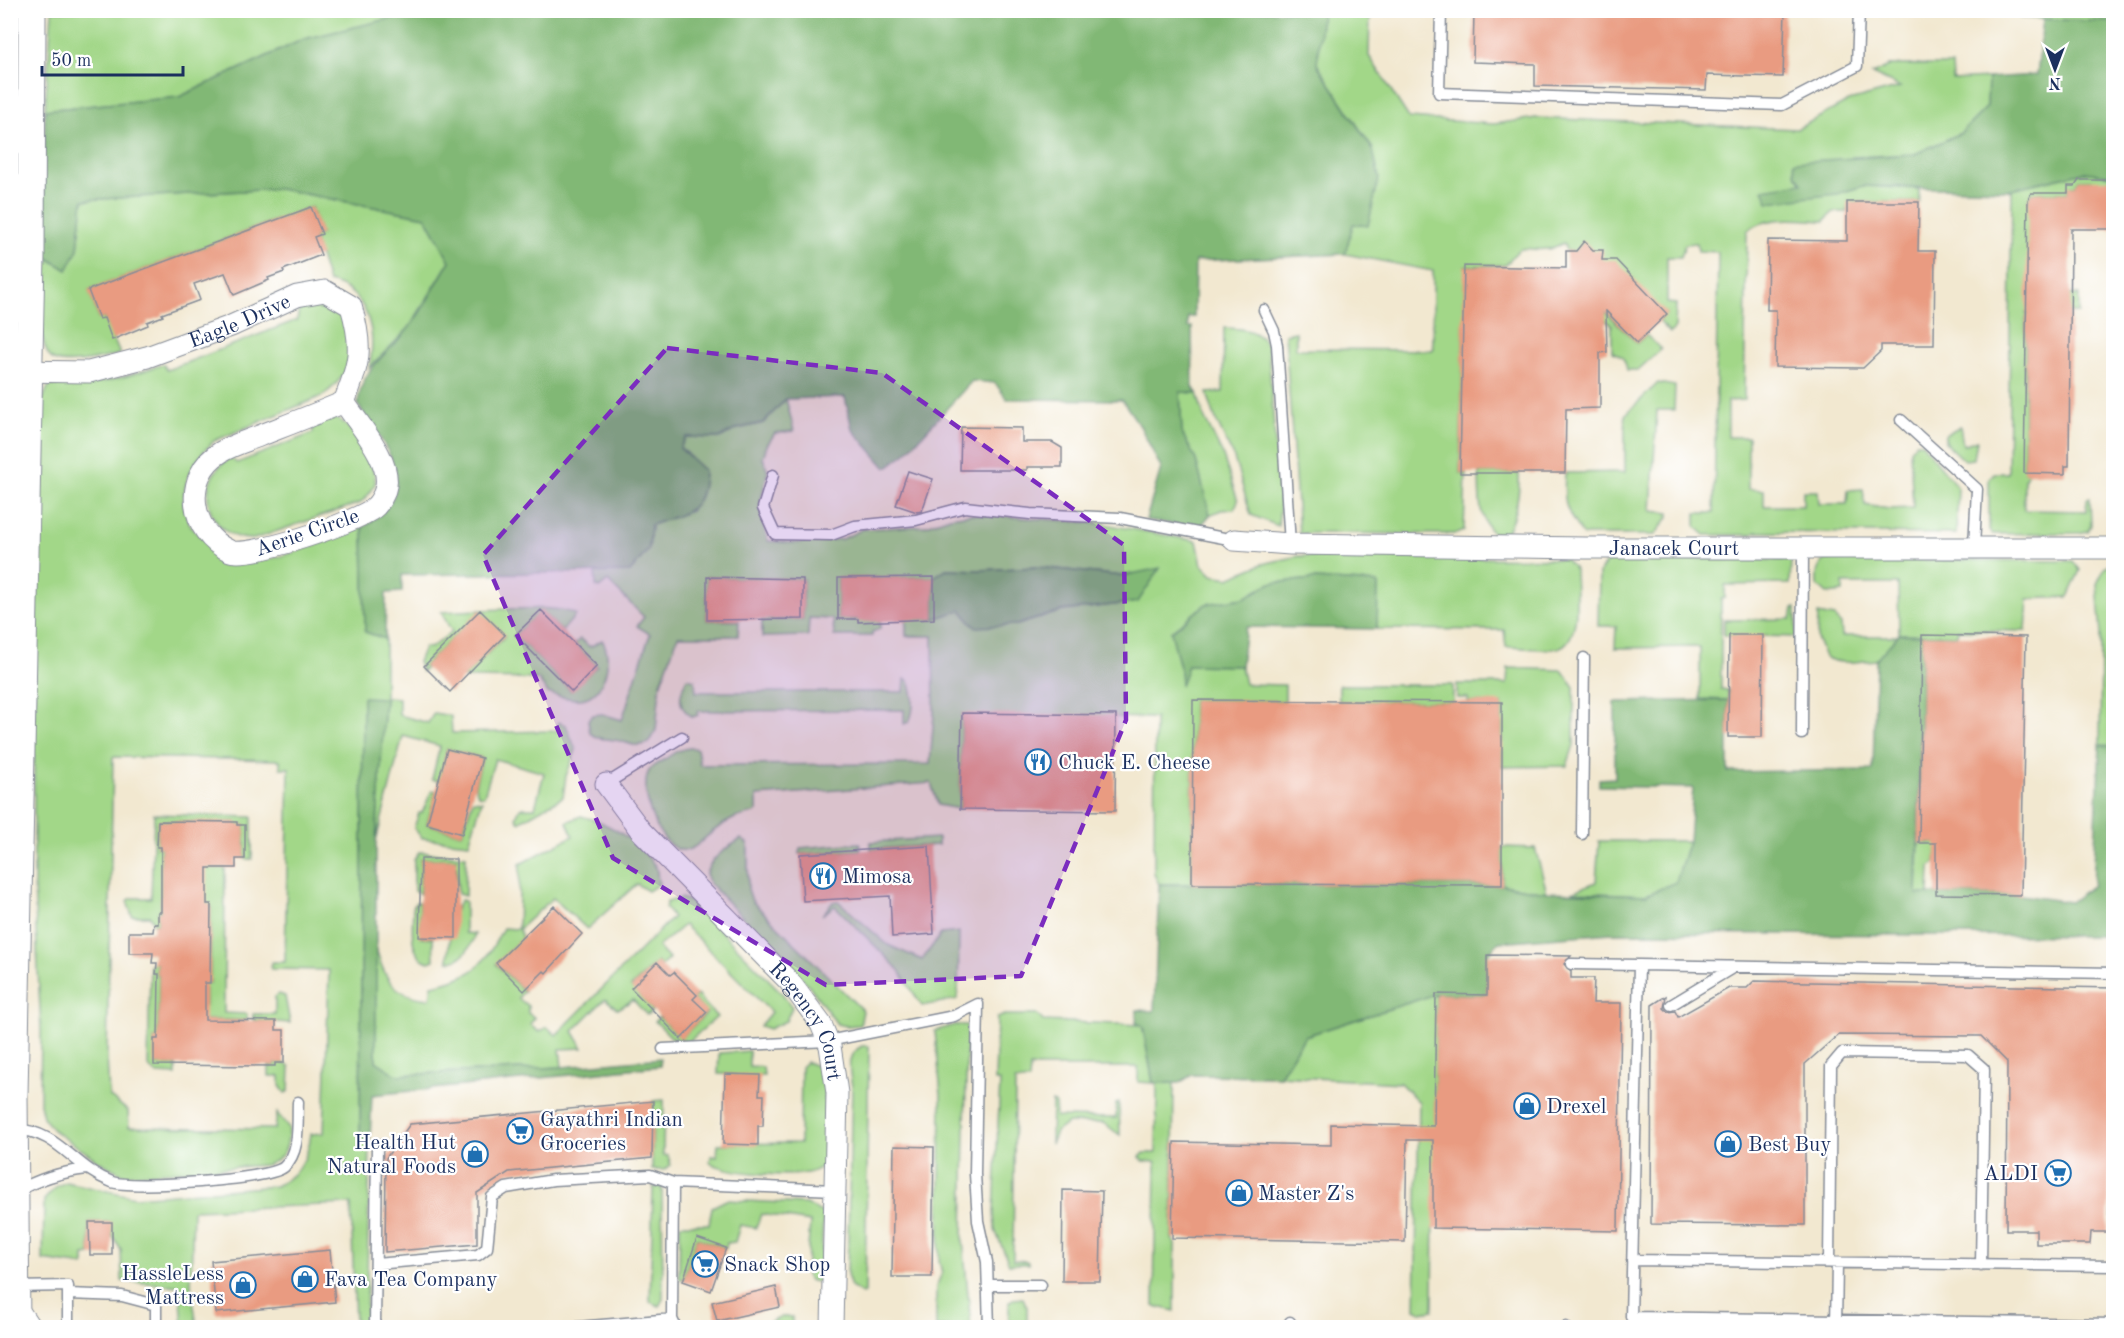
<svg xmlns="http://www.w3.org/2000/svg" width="2124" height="1338" font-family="'Old Standard TT',serif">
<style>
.green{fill:#a2d788;stroke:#5e8373;stroke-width:1.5}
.forest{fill:#81b874;stroke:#4e7469;stroke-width:1.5}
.building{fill:#e99b81}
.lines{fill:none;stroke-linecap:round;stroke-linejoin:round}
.service-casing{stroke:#868c97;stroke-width:13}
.minor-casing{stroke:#868c97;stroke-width:23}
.tertiary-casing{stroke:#868c97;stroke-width:29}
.primary-casing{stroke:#868c97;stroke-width:35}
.service{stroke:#fff;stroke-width:10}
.minor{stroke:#fff;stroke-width:21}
.tertiary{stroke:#fff;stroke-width:27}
.primary{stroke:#fff;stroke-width:33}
.marked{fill:#7b2cbf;fill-opacity:0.2;stroke:#7b2cbf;stroke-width:4.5;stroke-dasharray:12 8;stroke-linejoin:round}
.labels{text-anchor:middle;stroke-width:4.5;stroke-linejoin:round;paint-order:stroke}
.street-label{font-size:21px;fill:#1b2f5e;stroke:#fff}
.poi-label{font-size:21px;fill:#1b2f5e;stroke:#fff;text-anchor:start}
</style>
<rect width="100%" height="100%" fill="#fff"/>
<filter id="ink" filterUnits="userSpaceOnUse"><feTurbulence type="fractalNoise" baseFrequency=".0167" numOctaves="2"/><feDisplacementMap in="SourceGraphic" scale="12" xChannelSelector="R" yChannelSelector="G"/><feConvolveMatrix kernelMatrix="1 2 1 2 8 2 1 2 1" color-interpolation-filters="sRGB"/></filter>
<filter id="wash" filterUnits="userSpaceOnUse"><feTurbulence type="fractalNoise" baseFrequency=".008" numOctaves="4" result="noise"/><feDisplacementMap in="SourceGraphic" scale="24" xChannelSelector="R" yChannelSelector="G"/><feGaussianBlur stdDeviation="1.35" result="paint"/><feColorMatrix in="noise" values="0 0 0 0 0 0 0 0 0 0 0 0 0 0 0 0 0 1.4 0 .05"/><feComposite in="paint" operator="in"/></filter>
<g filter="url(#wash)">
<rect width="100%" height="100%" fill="#f2e8d0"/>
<path class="green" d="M1987 10 2113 11V22L2020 18V14Z
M52 11H426L304 39 179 97 45 110Z
M1322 11H1370L1369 56 1409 118 1494 124 1536 118 1797 129 1849 101 1900 87 1872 74 1891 65H1952L1953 80 1988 78 1987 107 1961 133 1915 154 1852 157 1837 194 1863 186 1919 189V202H1848L1847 212H1833L1825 221C1799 220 1769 214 1747 231L1744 400 1728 401V437H1748V489L1764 490V506H1803V491H1818L1819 504H1847L1848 490 1863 489 1865 505 1889 509 1913 508 1910 450 1916 443H1922L1958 488 1956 534 1756 532 1750 535H1705L1696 527V513H1714L1718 252 1698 251 1697 243 1685 244 1681 257H1667V303L1676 304 1675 328 1670 333 1659 321 1666 314 1602 260 1584 242 1576 251H1566L1564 243C1558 245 1552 249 1546 249 1523 252 1524 239 1506 265L1465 266 1460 473H1466L1464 531 1457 534 1299 533 1285 334 1296 332V349L1433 350V271L1345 254 1353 224 1368 225 1373 149 1317 64Z
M2084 172 2113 176V180L2093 182 2092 180H2079L2075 186H2068V193H2031L2028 200 2066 294 2079 295V313H2026L2024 472 2028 473 2024 480V510L2086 511 2087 499 2090 498 2091 525 2088 531 2078 533 1992 534 1989 531V479L1994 473H2008L2012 191 2007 190Z
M279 189 426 217 450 261 409 328 369 368C377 334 369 290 328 282L314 237 321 234 311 207 89 290 99 319 104 318 120 354C104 358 69 367 54 360 34 351 43 276 43 255L67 270 78 249 83 200Z
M312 304C344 304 357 336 348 364 344 378 333 388 322 396L214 441C190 463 171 500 194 530 199 537 210 541 217 546 225 550 236 561 244 562 273 564 334 537 363 527L365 632 385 639V697L399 698V715L428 723 434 713 451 716 452 733 557 731 558 722 566 725 576 750 566 776 563 797 519 822 516 817 520 808H535L544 773 495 759 484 796 478 795 475 786 482 758 447 749 439 781 432 779 440 746 403 736 376 841 385 698H363L360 1139 370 1140 366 1327H357L355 1324 351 1204 193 1210 191 1285 197 1327H183L180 1286 122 1281 121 1250 112 1235 111 1222H89L90 1255 84 1256V1266L43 1260 44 1200 57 1186 66 1182 135 1197 276 1186C300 1173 307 1160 311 1134L324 1133 329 970 271 969 270 966 272 962H285L289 768H280V760L113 757 107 1056 109 1096 128 1111 129 1127 275 1129 277 1113 289 1128C288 1147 286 1158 266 1165L124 1175 100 1162 53 1130 43 1117 40 1104 41 1031 34 885V695L41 403 48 387C63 381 80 384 95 383 118 380 141 372 163 364L167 370 297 320 299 309Z
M1605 311 1637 343 1646 335 1661 349 1638 370H1627C1625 360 1623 355 1612 352V326L1605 319Z
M1224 328C1244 329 1258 329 1268 347L1280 506 1278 526 1251 515 1234 458 1215 418 1207 393 1223 392Z
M1658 383 1675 386 1674 410H1657L1651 511 1669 513V516L1655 535H1583C1565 511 1563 503 1565 473L1625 472V415Z
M1180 392 1197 393 1204 417 1222 453 1238 501 1234 509 1221 510 1210 515 1196 460 1182 433Z
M786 399 794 431 775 433 767 445 763 458 768 471 761 500 762 519 768 541 794 543 842 539 863 529 924 526 950 517 971 514 1099 523 1197 541 1202 565 1212 575 1229 578 1262 564 1299 556 1565 559 1575 570C1575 590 1583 641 1558 648 1543 651 1521 647 1506 647L1504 630 1377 629 1378 583 1315 579 1271 583 1244 598 1206 604 1171 631 1180 667 1181 684 1188 665 1241 666 1245 684 1285 685V701L1193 700 1192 884H1159L1154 874 1155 718 962 714 960 809 938 805 931 783 757 796V811C751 815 743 815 735 818 729 821 721 825 715 830 705 836 694 853 681 850 658 847 638 790 649 771 653 764 662 762 668 757 675 751 688 746 697 749L700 765 930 764 934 714 933 636H906V619H934L961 609 1017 625 1062 611 1137 602 1159 569 1122 576 1038 567 980 570 946 569 934 577 838 578V619L880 621V629L872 632V636H834L833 619 809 618 808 636 762 637V621L803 619V579L707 577V620L739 621 738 636H678L660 686 656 730 648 743C633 749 627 741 614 740 603 738 599 740 590 733L588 720 593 715 602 714 622 720 650 634 637 626 644 617 608 581 599 588 596 586 595 572 630 571 649 549 651 525 691 511 688 454 680 448 686 437 719 438 737 429 763 423Z
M330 419C333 419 336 418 339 420 352 424 379 471 375 484 372 492 366 498 360 503L254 539C208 541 190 482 230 458L237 463 313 433V425Z
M1960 426 1963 445 1977 440 1974 459 1964 460 1945 442V435Z
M1479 473H1519C1520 495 1516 512 1507 532L1493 533C1477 518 1480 493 1479 473Z
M1609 558 1791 560 1790 584 1725 585V598L1721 599V689L1728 690V700L1700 699V647L1615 648 1616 626H1598L1599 573Z
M1826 559 2073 561 2080 570 2068 597 2028 599 2026 631 1958 630 1957 635 1899 634 1898 584H1843V592L1827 594 1817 585C1816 573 1817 567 1826 559Z
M2113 562V746L2100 745 2101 634 2097 584 2105 567Z
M1793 608H1796V637L1724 635V620L1791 619Z
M480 610C502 610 560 604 576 615L562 631 541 611 515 635 571 691 597 666 575 644 580 639 590 647 602 640C614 658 605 696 581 699 570 700 558 696 548 693L538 679 463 678 505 636 480 611 424 666 426 668 422 672 418 662 424 647 430 648 452 632 441 612Z
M1818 614 1834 617 1841 624 1842 636H1898L1876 660C1859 661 1841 666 1825 657L1817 638Z
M1508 668 1562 670 1574 687V745L1567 766 1502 767V703L1468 702V698H1457V684H1507Z
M687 678 695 680 696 692H904L905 679 909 681C914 695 915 709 909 722L904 724V710L698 711V715L693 717C676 707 679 694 687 678Z
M1339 685H1453V702L1339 701Z
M432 790 436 791 427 824 462 834 473 800 482 801 469 843 422 838 414 828 419 813H422Z
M154 814 252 817V859H245V825H237L236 822 158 821 157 847H161V912H158V924H154L150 916H132L127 901 132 898H151Z
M581 816C610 823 638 841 655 866 659 871 656 878 659 884L648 891 637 884 587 929 553 898 519 929 522 938 496 964 524 991 518 998 528 1006V1013L535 1018 530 1024 539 1032 547 1027 556 1035 673 917 665 908 667 902 681 898 692 902 782 993 792 1007 786 1021 769 1029 760 1026 771 1012 684 925 658 947 669 959 661 966 657 962 631 987 653 1010 647 1015 633 1000 618 1009 605 999 573 1031 583 1048 560 1049 562 1067 397 1075 376 1061 374 939C382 975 390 996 430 999L432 985C475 976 483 967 503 928L518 929 520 864 573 836 567 822Z
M938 838V845L871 849V842Z
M741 839 748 844V889L752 901 863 1011 860 1025 846 1026 837 1024 808 984 710 884 706 874C711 857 727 848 741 839Z
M1599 841H1689L1676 882 1647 895 1572 892 1596 882Z
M860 843V850L800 854V848Z
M1919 843H1937L1936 862 1930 867 1929 894H1917Z
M1502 847 1535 848 1547 892 1502 885Z
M419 852 466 856 465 896 458 894 456 859H421L420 894 414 891V860Z
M199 868H225L224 1013 247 1014V1020H197L205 1006V983H210L211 905 207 904Z
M461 900 465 901V933L475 934C471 947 464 961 448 961 449 941 451 913 461 900Z
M838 901 888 945 922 960 941 934 959 932 958 999 922 1006 898 969 835 906 822 915 833 902Z
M416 902H420V937L433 938 434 960 429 962C407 956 413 924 413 906Z
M152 963H157L156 974H159L158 1039H154L155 1065H176V1075L157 1074 148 1067 150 966Z
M279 994 285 996 290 1023 253 1020V1014H275V997Z
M1436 994 1433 1310 1421 1312 1415 1309 1419 1102 1400 1083 1280 1076 1305 1036Z
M697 995 717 1017 686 1044 681 1039 677 1043 655 1021 659 1017 681 1038 707 1013 693 999Z
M1005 1015H1038L1043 1021 1142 1025 1153 1083 1138 1082V1067H1030L1029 1081H1015L1013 1260 1027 1261 1029 1264H1009L995 1230 994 1213 1000 1081H995L997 1018Z
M954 1025H967L963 1240 971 1327H936V1287L942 1273 939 1261 941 1095 935 1031Z
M862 1046H869L865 1293 862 1294 851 1287 847 1275 852 1087C850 1071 844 1055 862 1046Z
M749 1051V1066L763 1067 764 1076 718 1074 719 1053Z
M806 1062 820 1067 825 1075 824 1165C819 1168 814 1172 807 1173 788 1177 726 1174 710 1162L711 1156H717L718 1144 800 1143 801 1067Z
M275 1063H284L290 1067 289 1091 285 1093 280 1086V1076H269V1066H275Z
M1157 1083H1174L1172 1238 1175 1244V1311L1154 1306 1156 1162 1143 1161 1140 1157 1144 1153H1156Z
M664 1100 663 1155 668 1156 671 1165 664 1170H652L653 1101Z
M1052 1102 1055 1103 1056 1117 1116 1118V1104L1119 1102 1120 1135 1103 1123H1068L1056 1132 1051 1144Z
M653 1187H662L663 1299 659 1306 650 1302Z
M726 1200 806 1204 823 1213 821 1280 816 1282 809 1280 806 1275 810 1222 761 1214 756 1228 740 1225 735 1242 727 1243 726 1248 697 1238 683 1280 679 1278 680 1224H709L712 1207Z
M1023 1298 1027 1307V1327H1009V1302L1013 1299Z
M782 1317H792V1327H759Z"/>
<path class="forest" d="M426 10 1322 11 1317 64 1373 150 1379 178 1368 226 1353 224 1345 254 1195 261 1194 317H1188V327H1192L1193 387 1197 393 1180 392 1182 433 1196 460 1210 515 1199 528 1146 520 1161 468 1140 426 1122 400 1007 399 995 383 972 381 907 452 886 468 852 429 845 397 786 399 763 423 737 429 719 438 686 437 680 448 704 470C704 512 686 513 651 525L649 549 630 572 402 575V592L386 593 385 639 365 632 363 527C425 489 387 449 358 405 359 370 388 354 408 329 424 310 436 283 450 261L426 217 279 189 83 200 78 249 67 270 43 255 45 110 179 97 304 39Z
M2043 19 2113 22V176L2084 172 2007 190 1863 186 1837 194 1768 202 1763 189 1802 183 1795 174 1794 162 1915 154 1961 133 1987 107 1988 78 2037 75Z
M1038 567 1122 576 1160 568 1138 602 1062 611 1017 625 975 627 961 610 934 619V577L946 569 980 570Z
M1315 579 1378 583 1377 629 1246 627 1241 666 1188 665 1181 686 1180 667 1171 632 1206 604 1244 598 1271 583Z
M1899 634 1922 635 1917 894 2021 895 2070 902 2093 885 2100 745 2113 746V936L1612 933 1499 942 1487 955V995L1436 994 1305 1036 1280 1076 1192 1075 1179 1083H1153L1143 1026 1136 1023 1137 1010 1154 1011 1159 884 1502 885 1547 892 1646 895 1676 882 1689 841 1693 788 1599 786V779L1615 778V702L1728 700V772L1873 770 1876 660Z
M363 697 385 698 376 841V1061L397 1075 562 1067 661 1058 660 1066 372 1095 370 1140 360 1139Z"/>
<g id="blocks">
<path class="building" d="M1474 10H1785L1783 77 1707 75 1706 90 1535 86V64L1473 62Z
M2079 180H2114V229H2071L2069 466H2065V474L2024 473 2028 200 2031 193H2068V186H2075Z
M1847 202H1919L1918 251H1935L1934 345H1881V351L1863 368 1775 367 1776 310H1767L1768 240 1847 241Z
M311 207 322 234 314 237 321 255 283 270 284 272 268 278 269 280 234 295 225 273 194 284 200 300 162 314 163 316 147 322 148 325 112 340 104 318 99 319 88 290Z
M1584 241 1593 250H1603L1602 260H1616L1667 314 1637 343 1606 311 1607 352 1600 353V408L1566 409 1565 473H1460L1464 266 1566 268V251H1576Z
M961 427 1022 428V442H1052L1062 448V467H1027V470H960Z
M908 471 933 479 922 511 917 512 896 505Z
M707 577 803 579V619L707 620Z
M934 577V619L858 622V619H838V578Z
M480 610 505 635 450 692 424 666Z
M541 610 597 666 572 692 515 635Z
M1729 635H1763L1762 737H1728Z
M1922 635 2026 637 2021 895 1936 894V843H1919Z
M1193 700 1502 702V885L1192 884Z
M962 713 1116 715 1115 811 960 809Z
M447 749 482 758 462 834 427 824Z
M158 821 237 822V825H245V859H236V868H207V904H211L210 983H205V1020L276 1021V1030H284V1063H275V1066L154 1065V1039H158L159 974H156L157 963H152L153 953H129V932H153L154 924H158V912H161V847H157Z
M929 846 934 934 892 937 890 896 803 901 800 854Z
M421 859H456V938L419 937Z
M554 906 582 934 546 973 544 971 524 991 496 963Z
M1487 955 1571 956 1564 964 1571 971V978H1594L1593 1003H1621L1618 1231 1433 1228V1140H1407L1405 1242 1172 1238 1174 1142 1331 1145V1124L1434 1126 1436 994 1487 995Z
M657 962 670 975 674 972 697 995 693 999 707 1012 681 1039 631 988Z
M1754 981 2114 988 2108 1232H2091L2090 1244H2036V1230H2006L2007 1062 1981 1036 1838 1035 1805 1064V1225L1651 1224 1652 1005 1666 996 1664 1008 1668 1012 1675 1011 1678 1017 1729 988H1747Z
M725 1074 760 1075 759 1095H764L763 1126H758V1145L723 1144Z
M653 1101 652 1158 509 1172 477 1193V1244L385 1252 386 1158 410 1124Z
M894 1146 934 1147 932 1277H892Z
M1063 1190 1102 1191 1100 1281H1062Z
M89 1222H112V1255H90Z
M697 1238 726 1248 711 1291 683 1281Z
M330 1250 335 1302 216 1313 211 1261Z
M776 1287 780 1307 717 1321 712 1302Z"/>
</g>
</g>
<g filter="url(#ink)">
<use href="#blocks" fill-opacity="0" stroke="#868c97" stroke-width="1.5"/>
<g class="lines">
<g class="service-casing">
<path id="service" d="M1441 10 1439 93 1782 105 1857 66 1859 10
M1264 310 1274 331 1277 345 1290 544
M1901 420 1977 489 1974 547
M773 475 763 508 775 534 831 535 855 526 916 520 965 507 1030 514 1120 518 1234 540
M1802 734 1803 547
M606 784 682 737
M1582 834 1584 658
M1571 964 1639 965
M2114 973 1639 965 1631 1317 2114 1324
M1671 1005 1734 967
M663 1049 828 1041 954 1016 978 1004 975 1174 978 1221 987 1262 989 1328
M14 1129C60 1131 72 1167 112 1182 132 1189 269 1180 284 1167 301 1152 297 1123 298 1102
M18 1191C40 1178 61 1172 87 1169
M1632 1260 2114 1266
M1829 1262 1831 1066 1842 1053 1968 1055 1984 1069 1981 1265
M376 1264 478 1255 487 1248 492 1197 506 1188 553 1180 650 1175 673 1183
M988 1285H1041
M15 1287 68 1286V1328
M68 1294 122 1296 156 1305V1328
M672 1319 673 1183 834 1190
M1566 1327V1328
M1836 1327 1837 1263
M375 1328 377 1144
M566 1328 672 1319 676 1328
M1290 1328V1322"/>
</g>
<g class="minor-casing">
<g id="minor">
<path id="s1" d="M10 371 89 372 147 357 231 326 297 296 325 291 351 306C363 347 360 363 344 402"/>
<path d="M344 402C359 425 394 463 385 490 384 495 379 503 376 506 362 521 248 559 230 551 189 533 182 475 221 452 232 445 247 441 259 436 287 425 316 414 344 402Z"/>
<path id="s2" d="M1234 540 1290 544 1585 548H2114"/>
<path id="s3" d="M606 784 641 831 789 981 821 1024 830 1046 837 1093 832 1328"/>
</g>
</g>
<g class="tertiary-casing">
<path id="tertiary" d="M16 1328 14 1095 31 257 32 10"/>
</g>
<g class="primary-casing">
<path id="primary" d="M15 1316 23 1328"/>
</g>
<use href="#service" class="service"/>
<use href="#minor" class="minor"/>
<use href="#tertiary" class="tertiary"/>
<use href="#primary" class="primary"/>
</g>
</g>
<path class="marked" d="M667 348 882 373 1124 545 1126 720 1021 976 826 985 613 858 483 555Z"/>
<defs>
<g id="restaurant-ring" transform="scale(1.35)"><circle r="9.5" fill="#fff" stroke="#1f6fb2" stroke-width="1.5"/><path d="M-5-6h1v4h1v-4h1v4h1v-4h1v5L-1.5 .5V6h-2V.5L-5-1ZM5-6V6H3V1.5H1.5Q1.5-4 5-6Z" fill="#1f6fb2"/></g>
<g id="shop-ring" transform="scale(1.35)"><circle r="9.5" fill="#fff" stroke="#1f6fb2" stroke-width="1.5"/><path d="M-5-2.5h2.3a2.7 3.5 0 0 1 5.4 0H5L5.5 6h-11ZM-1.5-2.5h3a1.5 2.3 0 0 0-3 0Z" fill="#1f6fb2"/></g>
<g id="supermarket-ring" transform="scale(1.35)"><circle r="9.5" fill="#fff" stroke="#1f6fb2" stroke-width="1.5"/><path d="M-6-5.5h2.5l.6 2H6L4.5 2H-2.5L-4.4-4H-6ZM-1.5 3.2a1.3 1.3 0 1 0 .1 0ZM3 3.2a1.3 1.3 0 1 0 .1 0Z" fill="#1f6fb2"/></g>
</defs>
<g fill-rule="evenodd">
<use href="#restaurant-ring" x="1038" y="762"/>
<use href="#restaurant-ring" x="823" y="876"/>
<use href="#shop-ring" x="1527" y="1106"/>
<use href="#supermarket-ring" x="520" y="1131"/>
<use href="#shop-ring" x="1728" y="1144"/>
<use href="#shop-ring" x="475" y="1154"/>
<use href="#supermarket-ring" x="2058" y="1173"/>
<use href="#shop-ring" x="1239" y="1193"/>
<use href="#supermarket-ring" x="705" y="1264"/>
<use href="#shop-ring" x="305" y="1279"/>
<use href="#shop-ring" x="243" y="1285"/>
</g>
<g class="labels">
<g class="street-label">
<text dy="7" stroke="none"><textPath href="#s1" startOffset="238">Eagle Drive</textPath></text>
<text transform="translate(307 532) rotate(-19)" y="7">Aerie Circle</text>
<text dy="7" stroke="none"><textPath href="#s2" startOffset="440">Janacek Court</textPath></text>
<text dy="7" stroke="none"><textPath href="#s3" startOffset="314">Regency Court</textPath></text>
</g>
<g class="poi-label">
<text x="1058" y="769">Chuck E. Cheese</text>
<text x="842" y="883">Mimosa</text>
<text x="1546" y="1113">Drexel</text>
<text x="540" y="1126">Gayathri Indian<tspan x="540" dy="24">Groceries</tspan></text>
<text x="456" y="1149" text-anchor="end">Health Hut<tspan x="456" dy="24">Natural Foods</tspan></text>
<text x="1748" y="1151">Best Buy</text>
<text x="2038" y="1180" text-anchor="end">ALDI</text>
<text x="1258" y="1200">Master Z's</text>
<text x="724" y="1271">Snack Shop</text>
<text x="224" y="1280" text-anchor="end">HassleLess<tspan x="224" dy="24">Mattress</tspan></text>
<text x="324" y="1286">Fava Tea Company</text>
</g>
</g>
<rect width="2124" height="1338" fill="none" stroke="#fff" stroke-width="36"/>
<g transform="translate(2055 69) rotate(180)" stroke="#ffffff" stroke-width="4.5" paint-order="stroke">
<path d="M0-4.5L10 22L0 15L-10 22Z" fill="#1b2f5e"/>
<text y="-9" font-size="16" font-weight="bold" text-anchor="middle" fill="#1b2f5e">N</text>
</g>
<path d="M42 66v9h141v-9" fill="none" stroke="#1b2f5e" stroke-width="3"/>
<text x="51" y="66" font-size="18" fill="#1b2f5e" stroke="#ffffff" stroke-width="4.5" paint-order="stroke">50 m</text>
</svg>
